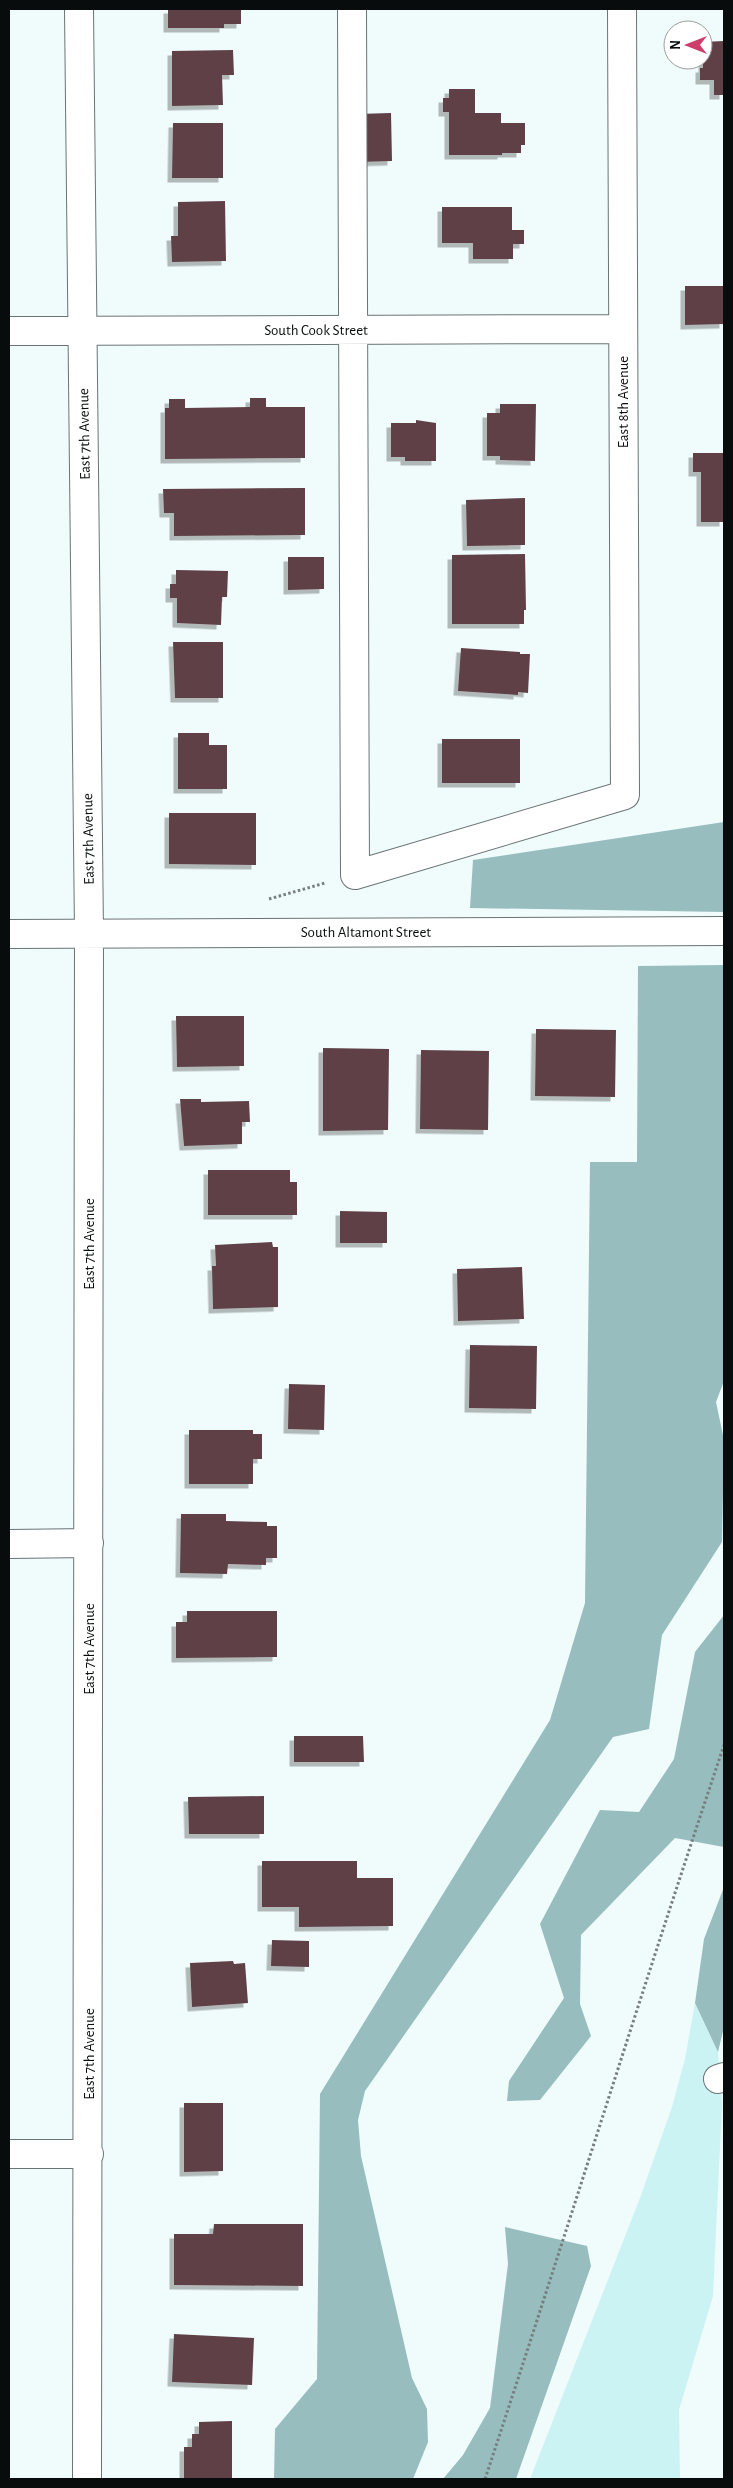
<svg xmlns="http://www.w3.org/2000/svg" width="733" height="2488" font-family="'Alegreya Sans',sans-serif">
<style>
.green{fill:#cbf3f4}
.forest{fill:#97bdbf}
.building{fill:#5e4147;filter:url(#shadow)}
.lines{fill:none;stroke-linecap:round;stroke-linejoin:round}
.minor-casing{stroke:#6b7475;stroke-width:30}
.path{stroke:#777e7e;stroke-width:3;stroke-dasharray:2.5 2.5;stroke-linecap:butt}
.minor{stroke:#fff;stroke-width:28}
.labels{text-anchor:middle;stroke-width:5;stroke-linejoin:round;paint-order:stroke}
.street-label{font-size:15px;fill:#090c0c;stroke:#fff}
</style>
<defs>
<filter id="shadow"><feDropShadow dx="-4.5" dy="4.5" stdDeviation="0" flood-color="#0004"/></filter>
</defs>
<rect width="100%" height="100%" fill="#f0fbfb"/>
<path class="green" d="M695 2003 718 2052 722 2104 713 2296 679 2410 680 2479H530L640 2198 672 2107 685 2059Z"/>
<path class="forest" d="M724 822V912L470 908 473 860Z
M724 965V1381L716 1402 724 1440 722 1542 662 1635 649 1729 613 1737 365 2091 358 2120 361 2156 412 2378 427 2409 428 2442 413 2479H274L275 2429 317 2379 320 2094 550 1720 585 1603 590 1162H637L638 966Z
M724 1615V1847L675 1838 581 1935 580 2004 591 2036 540 2100 507 2101 509 2081 564 1998 540 1924 600 1810 639 1812 674 1759 695 1652Z
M724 1887V2027L718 2052 695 2003 704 1939Z
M505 2227 587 2246 591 2266 516 2479H443L463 2455 490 2408 508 2264Z"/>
<path class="building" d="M168 9H241V24H224V28H168Z
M724 41V95H714V80H700V68H703V42Z
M233 50 234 75H222L223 105 172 106V51Z
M449 89H475V113H501V123H525V145H521V153H502V155H449V112H443V98H449Z
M391 113 392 161 358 162 357 114Z
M173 123H223V178H172Z
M225 201 226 261 172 262 171 236H178V202Z
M442 207H512V230H524V244H513V259H473V243H442Z
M685 286H724V324L685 325Z
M250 398H266V407H305V458L165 459V408H169V399H185V408L250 407Z
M500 404H536L535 461 500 460V456H487V413H500Z
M416 420 436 423V461H405V457H391V423H416Z
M693 453H724V522H701V472H693Z
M305 488V535L174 536V513H164L163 489Z
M525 498V545L467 546 466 500Z
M525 554 526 610H524V624H452V555Z
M288 557H324V589L288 590Z
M176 570 228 571 227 597H222L221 625 177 623V598H170V584H176Z
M173 642H223V698H175Z
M461 648 520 652V654H530L528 693 518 692V695L458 691Z
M178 733H209V745H227V789H178Z
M442 739H520V783H442Z
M169 813H256V865L169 864Z
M176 1016H244V1066L177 1067Z
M536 1029 616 1030 615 1097 535 1096Z
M323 1048 389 1049 388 1130 323 1131Z
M421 1050 489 1051 488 1130 420 1129Z
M180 1099H201V1102L249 1101 250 1122H242V1144L184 1146Z
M208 1170H290V1182H297V1215H208Z
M340 1211 387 1212V1243H340Z
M272 1242 273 1247H278V1307L213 1309 212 1266H216L215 1245Z
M522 1267 524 1319 458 1321 457 1269Z
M470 1345 537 1346 536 1409 469 1408Z
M289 1384 325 1385 324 1430 288 1429Z
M189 1430H253V1434H262V1459H253V1484H189Z
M181 1514H226V1521L267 1522V1526H277V1558H266V1565L228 1564 227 1574 180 1573Z
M187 1611H277V1657L176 1658V1622H187Z
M294 1736H363L364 1762H294Z
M264 1796V1834H189L188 1797Z
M262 1861H357V1878H393V1926L299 1927V1907H262Z
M272 1940 309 1941V1967L271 1966Z
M233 1961 234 1964 245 1963 248 2003 192 2007 190 1963Z
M184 2103H223V2171L184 2172Z
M214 2224H303V2286L174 2285V2234H213Z
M174 2334 254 2338 252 2385 172 2382Z
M232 2421V2479H184V2447H192V2434H199V2422Z"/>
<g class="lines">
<g class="minor-casing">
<path id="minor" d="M79 9 89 933 87 2479
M352 9 355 875 625 795 622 9
M9 331 622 329
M9 934 724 931
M9 1544 89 1543
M718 2079 724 2077
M9 2154H89"/>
</g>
<path class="path" d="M269 899 325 883
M485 2479C566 2235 642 1989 724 1745"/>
<use href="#minor" class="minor"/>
</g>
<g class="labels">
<g class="street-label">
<text x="316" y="335">South Cook Street</text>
<text transform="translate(623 402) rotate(-90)" y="5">East 8th Avenue</text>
<text transform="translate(84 434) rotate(-91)" y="5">East 7th Avenue</text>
<text transform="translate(88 839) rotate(-91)" y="5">East 7th Avenue</text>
<text x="366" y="937">South Altamont Street</text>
<text transform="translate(89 1244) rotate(-90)" y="5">East 7th Avenue</text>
<text transform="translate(89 1649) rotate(-90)" y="5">East 7th Avenue</text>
<text transform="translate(89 2054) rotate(-90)" y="5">East 7th Avenue</text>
</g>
</g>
<rect width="733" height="2488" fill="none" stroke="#090c0c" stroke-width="20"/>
<g transform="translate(688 45) rotate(270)"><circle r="24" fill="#ffffff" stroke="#9d9e9e"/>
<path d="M0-4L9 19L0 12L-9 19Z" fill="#cc3e6c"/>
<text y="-8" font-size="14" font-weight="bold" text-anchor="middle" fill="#090c0c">N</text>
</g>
</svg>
